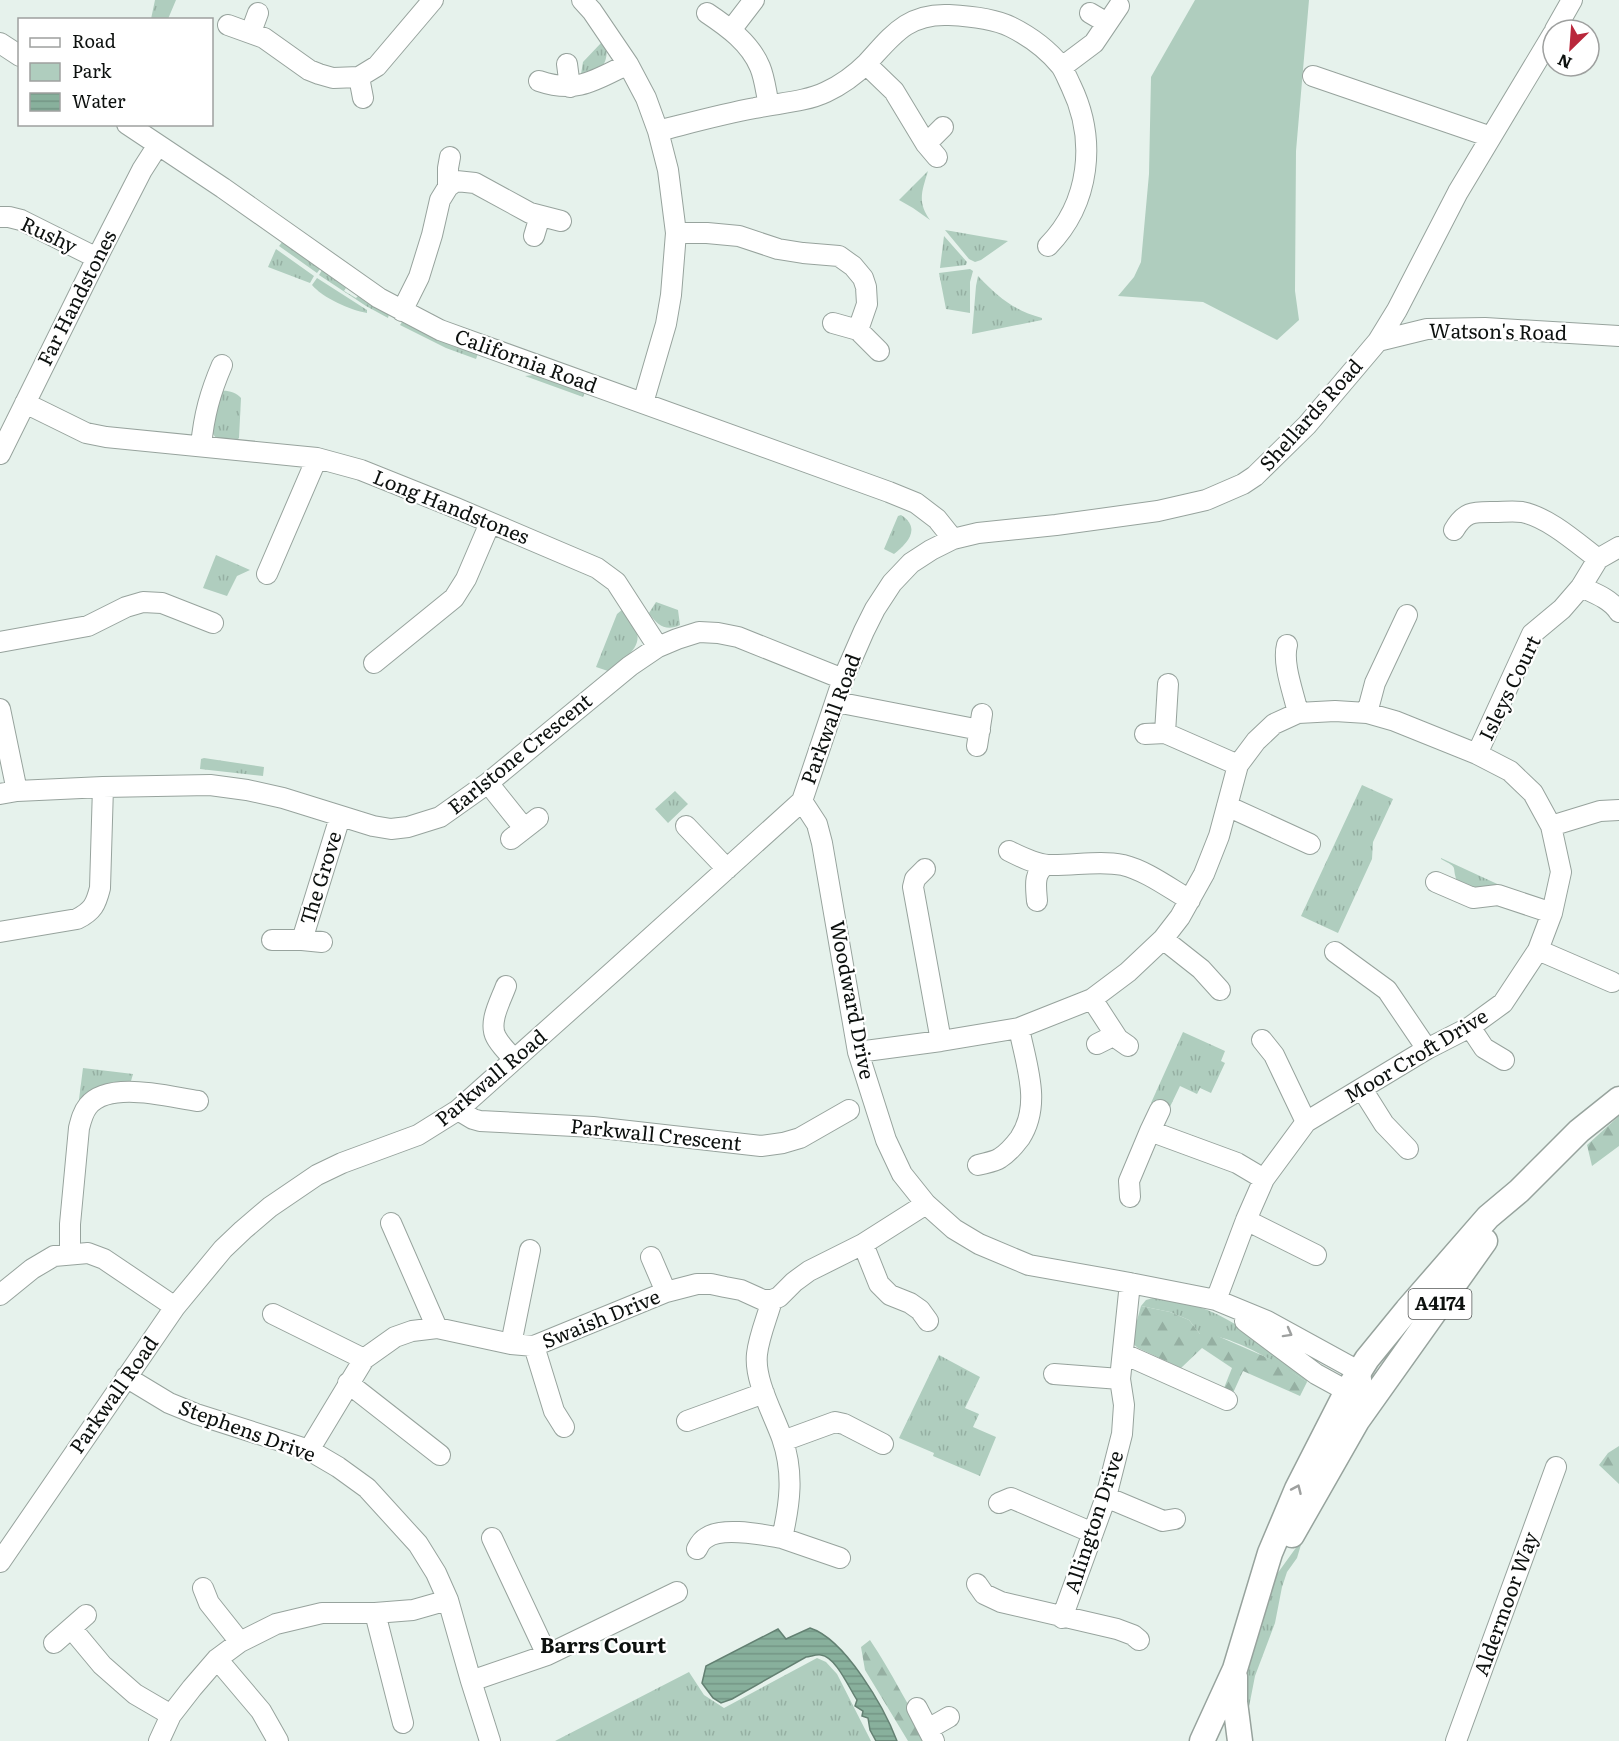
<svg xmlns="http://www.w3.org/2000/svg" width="1619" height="1741" font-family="Literata,serif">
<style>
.grass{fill:url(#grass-tufts)}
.forest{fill:url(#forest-firs)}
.park{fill:#afcdbe}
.water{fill:url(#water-rules);stroke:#638072;stroke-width:1.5}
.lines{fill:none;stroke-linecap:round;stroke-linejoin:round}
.minor-casing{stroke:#97a39d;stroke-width:22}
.major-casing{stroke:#97a39d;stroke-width:27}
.minor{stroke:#fff;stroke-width:20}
.major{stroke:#fff;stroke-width:24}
.oneway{stroke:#9ea09f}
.labels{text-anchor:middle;stroke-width:4.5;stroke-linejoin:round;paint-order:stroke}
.shield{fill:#fff;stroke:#565857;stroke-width:1.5}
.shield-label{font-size:18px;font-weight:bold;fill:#0d110f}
.street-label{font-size:20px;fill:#0d110f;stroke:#fff}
.neighbourhood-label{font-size:21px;font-weight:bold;fill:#0d110f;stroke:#fff}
</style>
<defs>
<pattern id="grass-tufts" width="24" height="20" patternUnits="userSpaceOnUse" patternTransform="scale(1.5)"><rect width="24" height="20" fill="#afcdbe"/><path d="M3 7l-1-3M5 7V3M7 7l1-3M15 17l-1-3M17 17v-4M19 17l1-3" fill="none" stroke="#95afa2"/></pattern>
<pattern id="forest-firs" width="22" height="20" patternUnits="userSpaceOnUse" patternTransform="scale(1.5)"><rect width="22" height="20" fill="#afcdbe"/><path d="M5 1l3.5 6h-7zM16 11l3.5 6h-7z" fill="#95afa2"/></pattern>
<pattern id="water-rules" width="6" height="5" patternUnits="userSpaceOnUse" patternTransform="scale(1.5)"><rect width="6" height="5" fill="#88b09c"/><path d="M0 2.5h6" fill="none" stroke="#749685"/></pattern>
</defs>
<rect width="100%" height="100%" fill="#e6f2ec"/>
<path class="grass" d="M155 0H176L168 19H151Z
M601 43H606C609 63 602 74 581 74L583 62Z
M928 171C922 191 917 202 930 220L913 208 899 200Z
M945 230 1008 241 981 260 975 262 969 259Z
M944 236 967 262 966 265 940 268Z
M283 241 320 269 317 273 279 246Z
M276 249 314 276 310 283 268 267Z
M970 269 973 271 970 282V313L946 309 939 273Z
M322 270 346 288 344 291 356 298 358 296 389 314 388 318 366 306 319 275Z
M978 276C998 297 1013 310 1042 318V320L972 334 976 286Z
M317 278 367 310V313C350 310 323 298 312 285Z
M402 322C417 329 464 355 479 351L476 359 446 348 400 325Z
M542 374 585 392 583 397 525 376Z
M220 391C227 390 236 392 241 398L239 438 238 439 216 438 210 430Z
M901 515C922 528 907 544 894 554L884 549 898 516Z
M216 555 250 570 237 576 227 596 203 588Z
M656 602 678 610 680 625C666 632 657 625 649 613Z
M623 609C627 616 633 623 636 630 644 649 620 661 608 671L596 667 617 614Z
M204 758 264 767 263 776 200 769 201 759Z
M1362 785 1393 799 1373 842 1372 859 1338 933 1301 916Z
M675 791 688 804 668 823 655 809Z
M1441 858 1506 888 1487 886 1471 889 1457 881C1451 865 1460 869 1441 859Z
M1183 1032 1225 1051 1221 1061 1225 1063 1211 1093 1200 1088 1197 1094 1180 1086 1168 1111 1151 1103Z
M83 1068 133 1074 131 1081 127 1086 78 1107Z
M1153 1298C1168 1301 1184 1302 1199 1307 1239 1320 1275 1353 1308 1379L1307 1382C1281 1365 1231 1334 1200 1334L1189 1320 1170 1312 1141 1306 1146 1300Z
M939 1355 980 1377 965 1408 979 1414 973 1427 996 1437 980 1476 933 1456 934 1453 899 1438Z
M1303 1538 1297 1558 1287 1572 1282 1587 1275 1623 1255 1676 1247 1717 1243 1682 1258 1623 1277 1574Z
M817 1658 826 1662 837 1674 871 1741H555L689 1672 704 1695 724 1708Z"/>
<path class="forest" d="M1619 1116V1146L1592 1166 1587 1145Z
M1141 1306 1170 1312 1189 1320 1200 1334H1213L1275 1361 1307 1382 1300 1396 1243 1371 1233 1393 1224 1388 1232 1368 1202 1348 1181 1368 1138 1348 1131 1342Z
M1619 1446V1484L1599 1465 1608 1453Z
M870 1640C892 1672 908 1708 931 1741H908L865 1670 861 1647Z"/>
<path class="park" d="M1195 0H1309L1296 151 1295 291 1299 320 1277 340 1203 302 1118 296 1134 277 1141 262 1149 174 1151 77Z"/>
<path class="water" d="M810 1628C845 1639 884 1707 897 1741H876L870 1730 868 1718 862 1716 863 1711 855 1706 857 1700C849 1688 836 1657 821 1655 816 1654 810 1657 806 1657L732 1699 721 1703 713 1698 702 1683 706 1666 778 1629 786 1639Z"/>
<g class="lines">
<g class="minor-casing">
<path id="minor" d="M582 0 592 11 628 64 646 98 658 131 668 170 676 233 671 295 666 324 643 403
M707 13C728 27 750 43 760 67 765 79 766 93 769 105
M1090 13 1107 23
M228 25 264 38 309 70 319 74 333 78 359 77 377 66 433 0
M731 30 754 0
M1555 30 1572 0
M251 32 258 13
M0 43 20 56
M567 64 570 87
M866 64 894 91 926 144 937 157
M1062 67 1094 43 1119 6
M1313 76 1491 137
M359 77 363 98
M539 81C577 94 595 80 628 64
M127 124 223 188 379 298 440 330 889 492 916 503 937 519 953 539
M658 131C690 123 722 114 755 108 778 103 805 102 826 92 841 85 855 75 867 63 892 36 907 13 949 15 969 16 993 18 1011 27 1029 36 1048 50 1061 66 1065 72 1068 80 1071 86 1097 140 1090 203 1048 246
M926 144 943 127
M448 187V168L450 157
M0 217H9L21 220 97 258
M676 233H707L739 236 778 249 803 253 839 256 853 266 863 278 866 287 867 304 858 330
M534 236 540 216
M402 311 419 277 432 235 440 200 448 187 456 181 475 183 530 213 561 221
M833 323 858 330 879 351
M1378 341 1427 329 1485 328 1619 336
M25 403 86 433 106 437 317 458 361 470 456 508 597 568 616 582 658 647
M201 446C204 415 210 393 222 365
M0 454 97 258 142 170 158 145
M1454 530C1465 511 1473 512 1494 512 1503 512 1513 511 1522 512 1548 517 1577 543 1598 559
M267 574 317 458
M1581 587C1594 593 1611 599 1619 612
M0 642 88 626 126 607 143 602 162 603 213 623
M1287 645C1282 664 1294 694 1298 713
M374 663 454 598 466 579 490 523
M836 702 980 730
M0 709 17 791
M1367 713 1375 683 1407 615
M1165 733 1168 684
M1145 734 1165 733 1238 765
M977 746 982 714
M1477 754 1532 634 1562 609 1581 587 1598 559 1619 547
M488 783 524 828
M0 794 17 791 103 787 210 785 247 790 283 798 373 826 391 829 408 827 440 817 488 783 630 666 658 647 677 639 699 632 718 633 738 637 843 679
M802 801 817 824 822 843 858 1052 886 1140 902 1174 926 1204 954 1229 979 1244 1029 1265 1130 1283 1216 1300 1267 1321 1360 1372 1363 1394 1359 1417
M1227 806 1310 844
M686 826 727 869
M1551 826 1600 811 1619 810
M511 839 538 818
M1009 851C1021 857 1035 864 1048 865 1073 866 1099 860 1123 865 1147 871 1169 888 1190 900
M925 869 915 879 913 887 941 1041
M1436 882 1473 898 1498 895 1552 913
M1037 901C1036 887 1033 873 1046 865
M0 932 77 919C93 911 96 904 100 888L103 787
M1163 939 1201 969 1220 990
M272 940H302L322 942
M302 940 340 817
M1538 950 1612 982
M1335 952 1387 990 1427 1049
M506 986C501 1000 488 1022 496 1037 500 1045 508 1052 514 1060
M1092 999 1118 1039 1128 1046
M1470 1027 1484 1048 1504 1060
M1262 1040 1274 1055 1306 1122
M1097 1044 1115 1035
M858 1052 941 1041 1019 1028 1092 999 1128 972 1163 939 1180 917 1204 874 1219 836 1238 765 1256 741 1274 724 1298 713 1335 711 1367 713 1395 721 1477 754 1510 771 1533 793 1551 826 1561 872 1552 913 1538 950 1503 1003 1470 1027 1427 1049 1306 1122 1264 1179 1246 1220 1216 1300
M1362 1089 1384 1124 1408 1149
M458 1110 473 1119 480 1121 593 1127 761 1146 783 1143 800 1138 849 1110
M1150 1131 1160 1110
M978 1165C985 1163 994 1162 1000 1158 1008 1153 1014 1146 1020 1138 1042 1104 1026 1065 1019 1028
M1130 1197 1129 1181 1150 1131 1237 1163 1264 1179
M1246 1220 1316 1255
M391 1223 437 1328
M863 1244 879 1284 890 1295 910 1303 920 1310 928 1321
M70 1254V1224L79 1128C81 1120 83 1112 88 1106 109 1080 169 1097 198 1101
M651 1257 666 1292
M0 1295 32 1269 54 1256 88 1253 104 1259 175 1307
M273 1314 364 1359
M1245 1321 1316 1374 1347 1391
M511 1344 530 1250
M534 1346 554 1411 564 1427
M1124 1354 1227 1400
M1054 1374 1120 1379
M126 1377 169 1403 196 1414 309 1450 338 1467 367 1488 418 1544 436 1573 448 1600 471 1681 490 1741
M348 1383 440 1455
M687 1421 764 1393
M783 1441 835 1422 844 1424 883 1444
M309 1450 364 1359 395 1337 412 1331 437 1328 511 1344 534 1346 666 1292 697 1284H711L725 1287 741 1290 763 1300H772
M1106 1497 1163 1521 1175 1519
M999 1503 1011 1498 1093 1533
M492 1538 547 1655
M697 1549C699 1545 702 1540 706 1538 722 1526 764 1535 782 1538
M840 1558 782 1538C790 1503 794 1473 782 1438 773 1413 754 1380 757 1354 759 1336 767 1318 772 1300L779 1297 794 1282 809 1271 863 1244 926 1204
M0 1562 175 1307 223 1249 243 1230 270 1207 317 1175 342 1163 418 1135 458 1110 617 968 802 801 843 679 864 631 875 609 892 583 911 563 931 550 953 539 978 533 1056 525 1158 511 1206 500 1243 484 1255 476 1307 425 1378 341 1397 310 1458 192 1553 34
M977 1584 984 1594 1001 1602 1117 1629 1133 1635 1139 1640
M203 1588 209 1603 240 1642
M375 1613 403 1723
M1062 1618 1106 1497 1122 1434 1124 1405 1120 1379 1130 1283
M72 1629 102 1665 135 1694 171 1715
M54 1643 86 1615
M217 1659 261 1711 278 1741
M471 1681 547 1655 677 1592
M917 1708 934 1741
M928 1729 949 1717
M159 1741 171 1715 192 1688 217 1659 240 1642 276 1624 322 1613H375L413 1610 448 1600
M1456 1741 1556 1467"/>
</g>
<g class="major-casing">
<path id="major" d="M1292 1535 1357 1421 1485 1241
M1235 1677V1702L1240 1741
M1202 1741 1235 1669 1270 1553 1297 1489 1347 1391 1367 1359 1407 1310 1488 1217 1519 1191 1579 1131 1619 1099"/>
</g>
<use href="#minor" class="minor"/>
<use href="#major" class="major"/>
</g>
<defs><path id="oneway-chevron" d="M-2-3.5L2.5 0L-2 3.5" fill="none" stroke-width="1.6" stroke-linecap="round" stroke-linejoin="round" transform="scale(1.5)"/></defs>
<g class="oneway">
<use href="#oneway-chevron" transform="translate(1288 1333) rotate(29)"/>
<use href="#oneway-chevron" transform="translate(1297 1489) rotate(-66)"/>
</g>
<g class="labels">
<rect class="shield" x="1408.5" y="1289" width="63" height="30" rx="4.5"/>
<g class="shield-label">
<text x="1440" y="1310">A4174</text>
</g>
<g class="street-label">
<text transform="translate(49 235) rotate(25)" y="7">Rushy</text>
<text transform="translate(77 298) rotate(-63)" y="7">Far Handstones</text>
<text transform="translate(1498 332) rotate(1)" y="7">Watson's Road</text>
<text transform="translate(526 361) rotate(20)" y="7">California Road</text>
<text transform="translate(1311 415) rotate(-48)" y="7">Shellards Road</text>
<text transform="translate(451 507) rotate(22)" y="7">Long Handstones</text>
<text transform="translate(1510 688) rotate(-64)" y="7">Isleys Court</text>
<text transform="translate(831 719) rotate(-70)" y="7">Parkwall Road</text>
<text transform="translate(520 754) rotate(-39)" y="7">Earlstone Crescent</text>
<text transform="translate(321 878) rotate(-73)" y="7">The Grove</text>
<text transform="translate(852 1000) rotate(79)" y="7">Woodward Drive</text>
<text transform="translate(1416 1056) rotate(-31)" y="7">Moor Croft Drive</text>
<text transform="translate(491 1078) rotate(-40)" y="7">Parkwall Road</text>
<text transform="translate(656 1135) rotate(6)" y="7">Parkwall Crescent</text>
<text transform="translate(601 1319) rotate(-22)" y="7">Swaish Drive</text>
<text transform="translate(114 1395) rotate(-55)" y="7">Parkwall Road</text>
<text transform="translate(247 1431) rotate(20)" y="7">Stephens Drive</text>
<text transform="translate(1094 1522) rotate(-72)" y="7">Allington Drive</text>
<text transform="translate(1506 1604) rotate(-70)" y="7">Aldermoor Way</text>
</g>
<g class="neighbourhood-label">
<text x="603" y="1653">Barrs Court</text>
</g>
</g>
<rect x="18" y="18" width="195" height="108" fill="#ffffff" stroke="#9ea09f" stroke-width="1.5"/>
<rect x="30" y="38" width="30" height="9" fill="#ffffff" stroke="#9ea09f" stroke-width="1.5"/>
<text x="72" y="48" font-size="18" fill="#0d110f">Road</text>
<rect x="30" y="63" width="30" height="18" fill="#afcdbe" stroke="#9ea09f" stroke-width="1.5"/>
<text x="72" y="78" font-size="18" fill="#0d110f">Park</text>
<rect x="30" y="93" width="30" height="18" fill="url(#water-rules)" stroke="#9ea09f" stroke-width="1.5"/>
<text x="72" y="108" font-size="18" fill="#0d110f">Water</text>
<g transform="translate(1571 48) rotate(205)"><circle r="28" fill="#ffffff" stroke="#9ea09f" stroke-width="1.5"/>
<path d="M0-4.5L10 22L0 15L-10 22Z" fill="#b9273b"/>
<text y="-9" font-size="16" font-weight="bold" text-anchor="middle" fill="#0d110f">N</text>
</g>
</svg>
